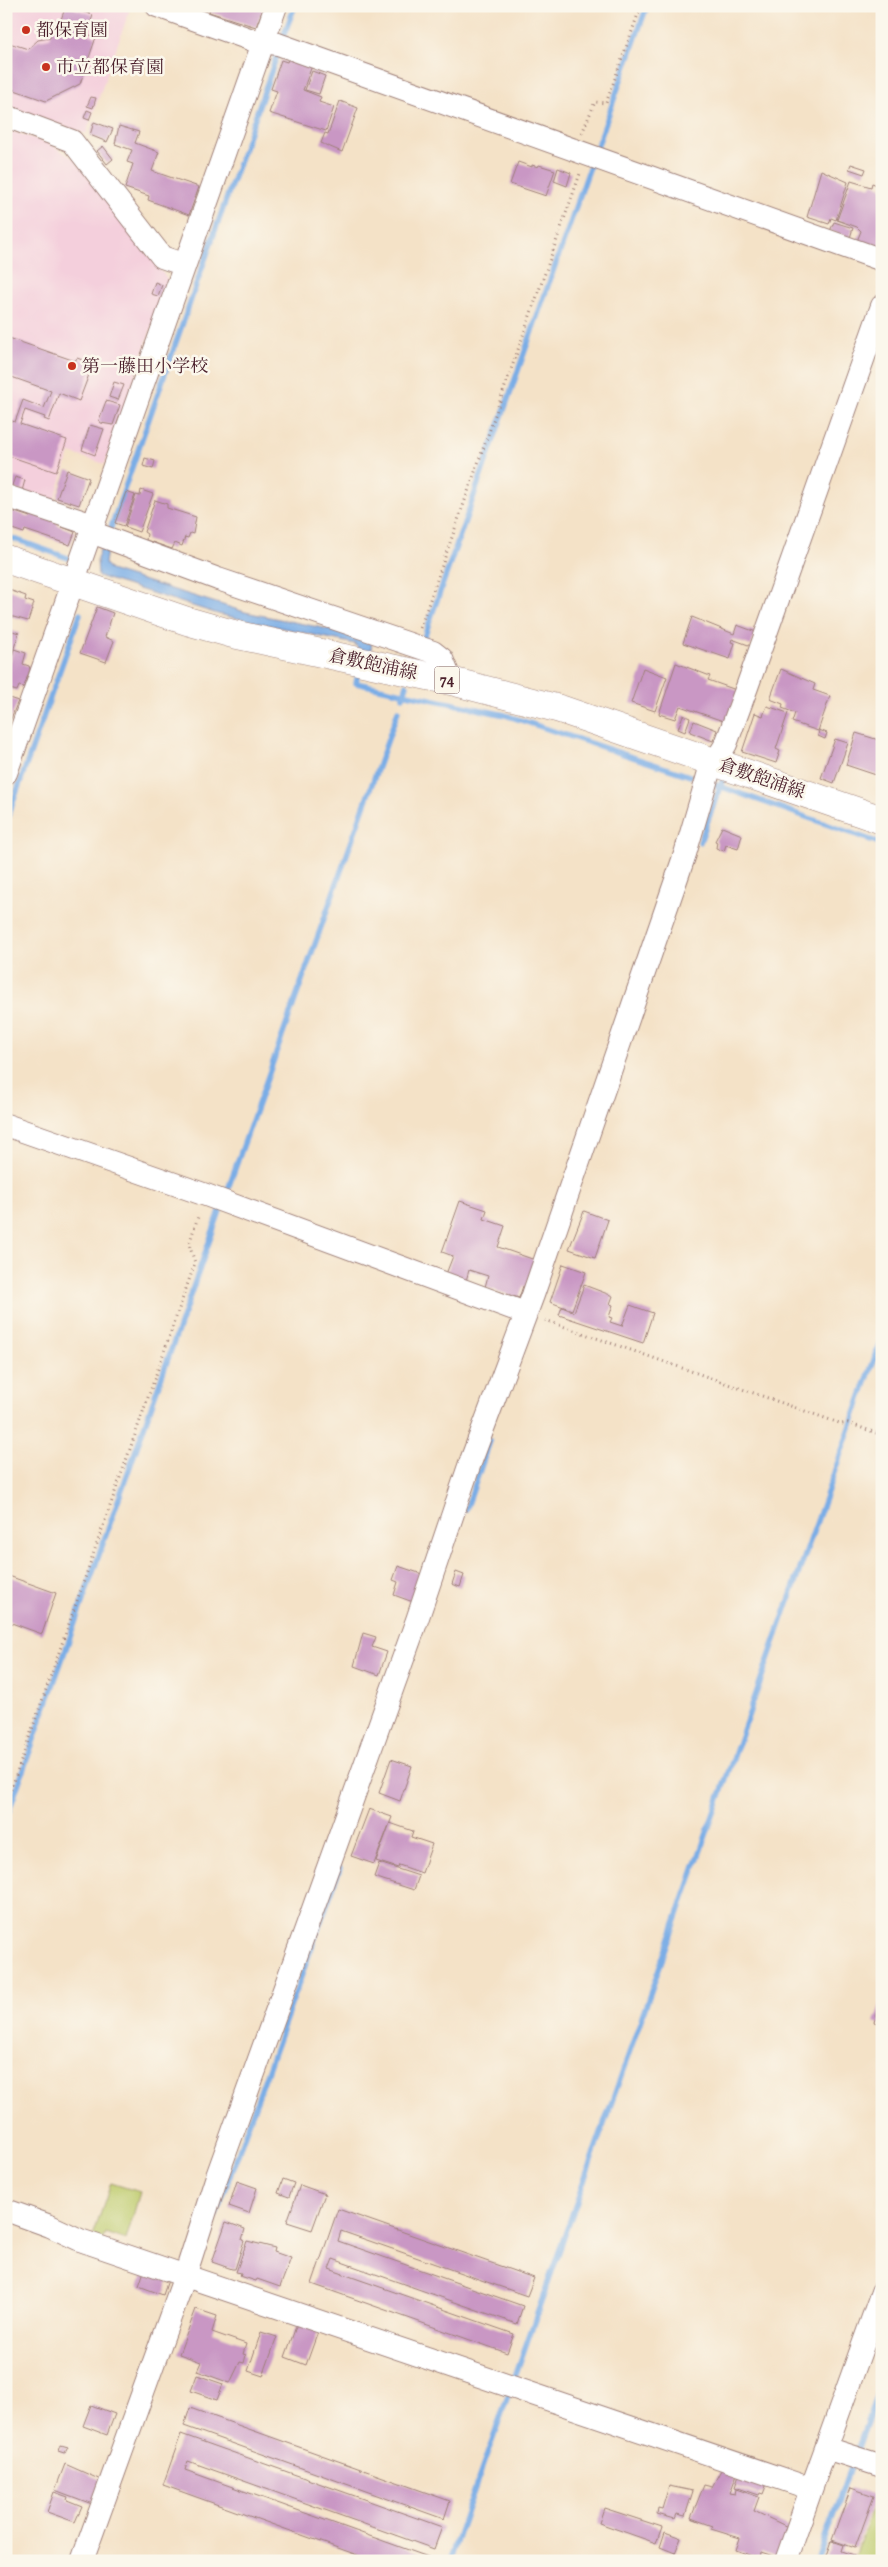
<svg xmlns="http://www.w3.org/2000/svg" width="888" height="2567" font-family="Alegreya,'Noto Serif JP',serif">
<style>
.built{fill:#f4cfdc}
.green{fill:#becb6c;stroke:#84754c}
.water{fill:#7aade6;stroke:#626688}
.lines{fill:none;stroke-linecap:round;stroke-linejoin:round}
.stream{stroke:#7aade6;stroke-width:5.5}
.building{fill:#c997c4}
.minor-casing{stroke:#9f8079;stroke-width:24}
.primary-casing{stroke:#9f8079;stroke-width:29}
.path{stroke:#9f8079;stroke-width:3;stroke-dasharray:1 4;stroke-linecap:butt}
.minor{stroke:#fff;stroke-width:22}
.primary{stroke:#fff;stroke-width:28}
.poi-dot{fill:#c8321e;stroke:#fbf7ec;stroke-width:2}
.labels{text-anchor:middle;stroke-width:5;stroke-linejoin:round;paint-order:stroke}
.shield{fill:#fbf7ec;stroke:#7f6065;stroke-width:1}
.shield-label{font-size:16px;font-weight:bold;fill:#4a1f2b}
.poi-label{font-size:18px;fill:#4a1f2b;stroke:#fbf7ec;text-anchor:start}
.street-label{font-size:18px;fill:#4a1f2b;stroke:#fbf7ec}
</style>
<rect width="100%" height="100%" fill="#fbf7ec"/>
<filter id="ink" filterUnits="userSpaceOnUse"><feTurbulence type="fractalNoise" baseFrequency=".02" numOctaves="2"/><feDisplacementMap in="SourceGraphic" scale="10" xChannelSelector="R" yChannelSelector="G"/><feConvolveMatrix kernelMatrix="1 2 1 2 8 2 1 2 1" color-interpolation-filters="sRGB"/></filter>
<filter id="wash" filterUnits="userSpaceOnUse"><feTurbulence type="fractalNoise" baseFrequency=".0096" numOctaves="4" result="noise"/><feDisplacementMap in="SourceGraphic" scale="20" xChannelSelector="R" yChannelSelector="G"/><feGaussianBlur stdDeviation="1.12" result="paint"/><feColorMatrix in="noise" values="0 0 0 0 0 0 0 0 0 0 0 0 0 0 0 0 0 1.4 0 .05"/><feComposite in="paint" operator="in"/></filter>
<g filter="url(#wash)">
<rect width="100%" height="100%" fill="#f4e2c7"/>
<path class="built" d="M6 6H131L86 134 6 106Z
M6 129 50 144 74 159 168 280 105 464 70 453 52 507 6 490Z"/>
<path class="green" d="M111 2183 140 2192 126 2240 105 2233 102 2240 93 2236Z
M882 2478V2542L875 2561H860L854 2557Z"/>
<path class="water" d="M101 547 107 549 105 564 110 570 245 612 372 638 371 652 359 649 355 644 218 614 98 576 97 559Z"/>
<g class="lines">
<path class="stream" d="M283 37 295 6
M595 153 647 6
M109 533 278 52
M6 536 68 558
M423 640 592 161
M358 674 356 683 505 715 690 776
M403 697 407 685
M716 785 882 844
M6 822 80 614
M700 842 723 779
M226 1194 398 711
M466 1510 490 1441
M6 1819 221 1208
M216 2215 340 1868
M514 2379 882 1337
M856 2453 882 2380
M449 2561 509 2393
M817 2561 852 2462"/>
</g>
<g id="blocks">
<path class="building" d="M66 6 93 15 87 34 96 37 80 84 46 101 6 87V42L28 49 38 40 50 38 56 20 60 22Z
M211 6H264L256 27 209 12Z
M290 55 313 63 303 90 321 97 319 102 334 107 326 131 269 113 277 91 271 89 281 60 287 62Z
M312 71 325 76 319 94 305 90Z
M91 97 96 98 93 108 87 106Z
M340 101 358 108 342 152 321 143 325 133 328 134Z
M87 110 92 112 89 120 84 118Z
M94 122 113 129 107 142 90 135Z
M119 126 139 132 135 143 159 152 152 171 199 187 189 215 148 200 149 196 125 188 133 164 127 162 132 150 115 144Z
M103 146 113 159 107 164 97 151Z
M518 162 532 167V165L538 167 539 165 555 170 546 196 510 184Z
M851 164 866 169 864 174 849 169Z
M558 168 571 173 567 186 554 181Z
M821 170 848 182 836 220 831 218 829 224 807 217Z
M851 181 871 187 872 183 882 187V249L857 241 861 231 857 227 837 220Z
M834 222 853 228 850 238 830 231Z
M155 282 162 285 158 296 151 294Z
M6 337 75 361 77 358 93 364 79 401 59 393 49 421 44 419 45 417 25 410 20 424 67 440 56 472 6 455V419L15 422 23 400 44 408 51 391 6 375Z
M114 382 124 385 118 400 109 397Z
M106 401 120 405 113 425 101 423 99 420Z
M90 425 104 429 95 455 82 450Z
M145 458 155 461 153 469 143 466Z
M67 470 89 478 79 505 57 498Z
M15 477 25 480 22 491 11 488Z
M141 490 153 494 139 532 125 527 136 495 140 496Z
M126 492 135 495 124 526 115 523Z
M155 500 167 504V508L196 517 193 534 190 533 188 538 185 537 182 546 175 543 172 549 146 540 147 534 144 532Z
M6 509 30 517 31 513 58 522 57 525 75 532 70 545 25 530 24 533 6 527Z
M9 590 26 596 25 600 34 603 28 621 6 615Z
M97 607 113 613 105 637 114 641 106 662 80 653Z
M692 617 734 634 737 625 756 632 751 646 732 639 731 642 735 643 730 659 683 643Z
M6 629 19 633 9 663 6 662Z
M14 649 26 653 23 664 29 666 30 669 24 687 19 686 17 691 6 688V665L9 666Z
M676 663 710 676 708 680 739 691 726 722 680 706 675 719 659 714Z
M643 668 667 677 655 711 631 703Z
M781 669 815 684 813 690 830 696 818 731 792 722 795 713 782 708 783 704 770 699Z
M6 697 18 701 6 731Z
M767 706 788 713 776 749 780 751 776 763 742 752 755 713 763 716Z
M683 715 690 718 685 732 678 729Z
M694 721 717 730 713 741 690 732Z
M819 730 827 733 825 739 818 736Z
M856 733 882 741V767L879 776 846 765Z
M835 739 848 743 834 783 821 778Z
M722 827 742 835 738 849 726 845 724 851 716 848 717 842 715 841Z
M460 1201 487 1210 484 1219 505 1226 498 1247 535 1260 527 1287 523 1286 519 1298 485 1287 488 1276 469 1270 466 1281 446 1274 453 1256 442 1252Z
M584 1211 608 1220 595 1258 569 1249Z
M563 1264 586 1272 572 1310 550 1302Z
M584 1285 613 1296 610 1304 613 1305 609 1317 612 1318 610 1322 622 1326 630 1305 653 1313 643 1343 559 1315 562 1307 574 1312Z
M398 1566 422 1574 413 1602 394 1595 398 1582 393 1580Z
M456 1572 464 1575 460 1587 452 1584Z
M6 1575 56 1593 42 1634 6 1621Z
M363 1633 376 1637 372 1647 387 1652 379 1675 354 1666Z
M391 1759 412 1766 400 1801 379 1793Z
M369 1809 392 1817 374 1864 351 1856Z
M390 1823 413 1831 411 1837 432 1844 422 1873 399 1865 398 1868 376 1861Z
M379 1863 419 1876 414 1890 374 1877Z
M882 2000V2025L874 2022Z
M283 2179 294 2183 289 2197 278 2193Z
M237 2181 257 2188 249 2213 229 2206Z
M300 2185 325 2194 312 2230 287 2222Z
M338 2209 534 2278 527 2296 341 2231 338 2241 523 2306 517 2324 333 2259 329 2269 514 2334 507 2353 312 2284Z
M226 2222 245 2229 242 2240 244 2241 235 2269H232L212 2262Z
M247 2241 275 2248 274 2252 291 2258 280 2287 257 2279 256 2281 240 2276 241 2273 236 2272Z
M144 2271 168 2280 163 2295 139 2286Z
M196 2309 217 2316 212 2332 246 2344 243 2354 246 2355 244 2363 240 2362 230 2383 197 2371 201 2362 179 2354Z
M298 2321 319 2329 306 2365 285 2357Z
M261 2332 277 2337 263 2376 248 2371Z
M197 2375 223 2384 217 2400 191 2391Z
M91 2405 115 2414 107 2435 83 2426Z
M190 2408 450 2501 444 2519 184 2426Z
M181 2434 442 2527 434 2549 188 2461 185 2470 431 2558 430 2561H374L163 2485Z
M61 2445 68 2447 65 2453 59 2451Z
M65 2464 101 2480 92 2504 55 2490Z
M722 2468 737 2474 730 2493 735 2494 736 2489 759 2497 754 2511 792 2529 782 2559 761 2552 760 2559 736 2550 740 2538 711 2529 713 2526 691 2518 704 2485 712 2487Z
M740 2471 768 2481 763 2494 760 2493 759 2495 735 2487Z
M669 2486 693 2491 685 2516 677 2514 675 2519 657 2514 658 2508 662 2509Z
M851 2488 874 2496 855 2548 832 2540Z
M54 2492 68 2497 67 2500 82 2506 75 2522 47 2512Z
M604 2508 662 2527 656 2543 599 2523Z
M665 2532 681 2538 675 2553 660 2547Z
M832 2541 844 2545 842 2551 854 2555 852 2561H825Z"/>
</g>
</g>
<g filter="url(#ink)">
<use href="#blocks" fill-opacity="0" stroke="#9f8079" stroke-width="1"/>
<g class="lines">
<g class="minor-casing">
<path id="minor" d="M157 6 255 41 278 44 882 260
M6 116 72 141 162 257 185 265
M6 496 93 525
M91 532 218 579 433 652 442 659 451 681
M6 773 276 6
M6 1125 206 1195 525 1313
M6 2210 50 2226 80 2240 800 2485 806 2486 814 2481 826 2448 882 2466
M826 2448 882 2292
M82 2561 185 2276 217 2176 417 1620 469 1466 533 1295 685 854 709 772 726 744 747 687 882 306
M786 2561 814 2481"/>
</g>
<g class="primary-casing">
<path id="primary" d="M6 559 187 621 233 634 451 681 560 709 882 820"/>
</g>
<path class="path" d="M582 133 595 102 606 103 609 95 641 6
M420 628 581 171
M545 1320 842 1424 848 1423 882 1435
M6 1804 195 1263 189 1244 199 1214"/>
<use href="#minor" class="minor"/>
<use href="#primary" class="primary"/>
</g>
</g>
<g class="poi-dot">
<circle cx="26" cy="30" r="5"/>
<circle cx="46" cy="67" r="5"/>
<circle cx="72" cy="366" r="5"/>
</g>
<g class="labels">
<rect class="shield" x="434.5" y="666.5" width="25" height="27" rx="4"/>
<g class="shield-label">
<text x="447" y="686">74</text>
</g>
<g class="poi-label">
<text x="36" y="36">都保育園</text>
<text x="56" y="73">市立都保育園</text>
<text x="82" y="372">第一藤田小学校</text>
</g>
<g class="street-label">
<text transform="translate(373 664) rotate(12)" y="6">倉敷飽浦線</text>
<text transform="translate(762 778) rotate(19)" y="6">倉敷飽浦線</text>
</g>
</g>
<rect width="888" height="2567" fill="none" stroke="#fbf7ec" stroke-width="25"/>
</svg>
